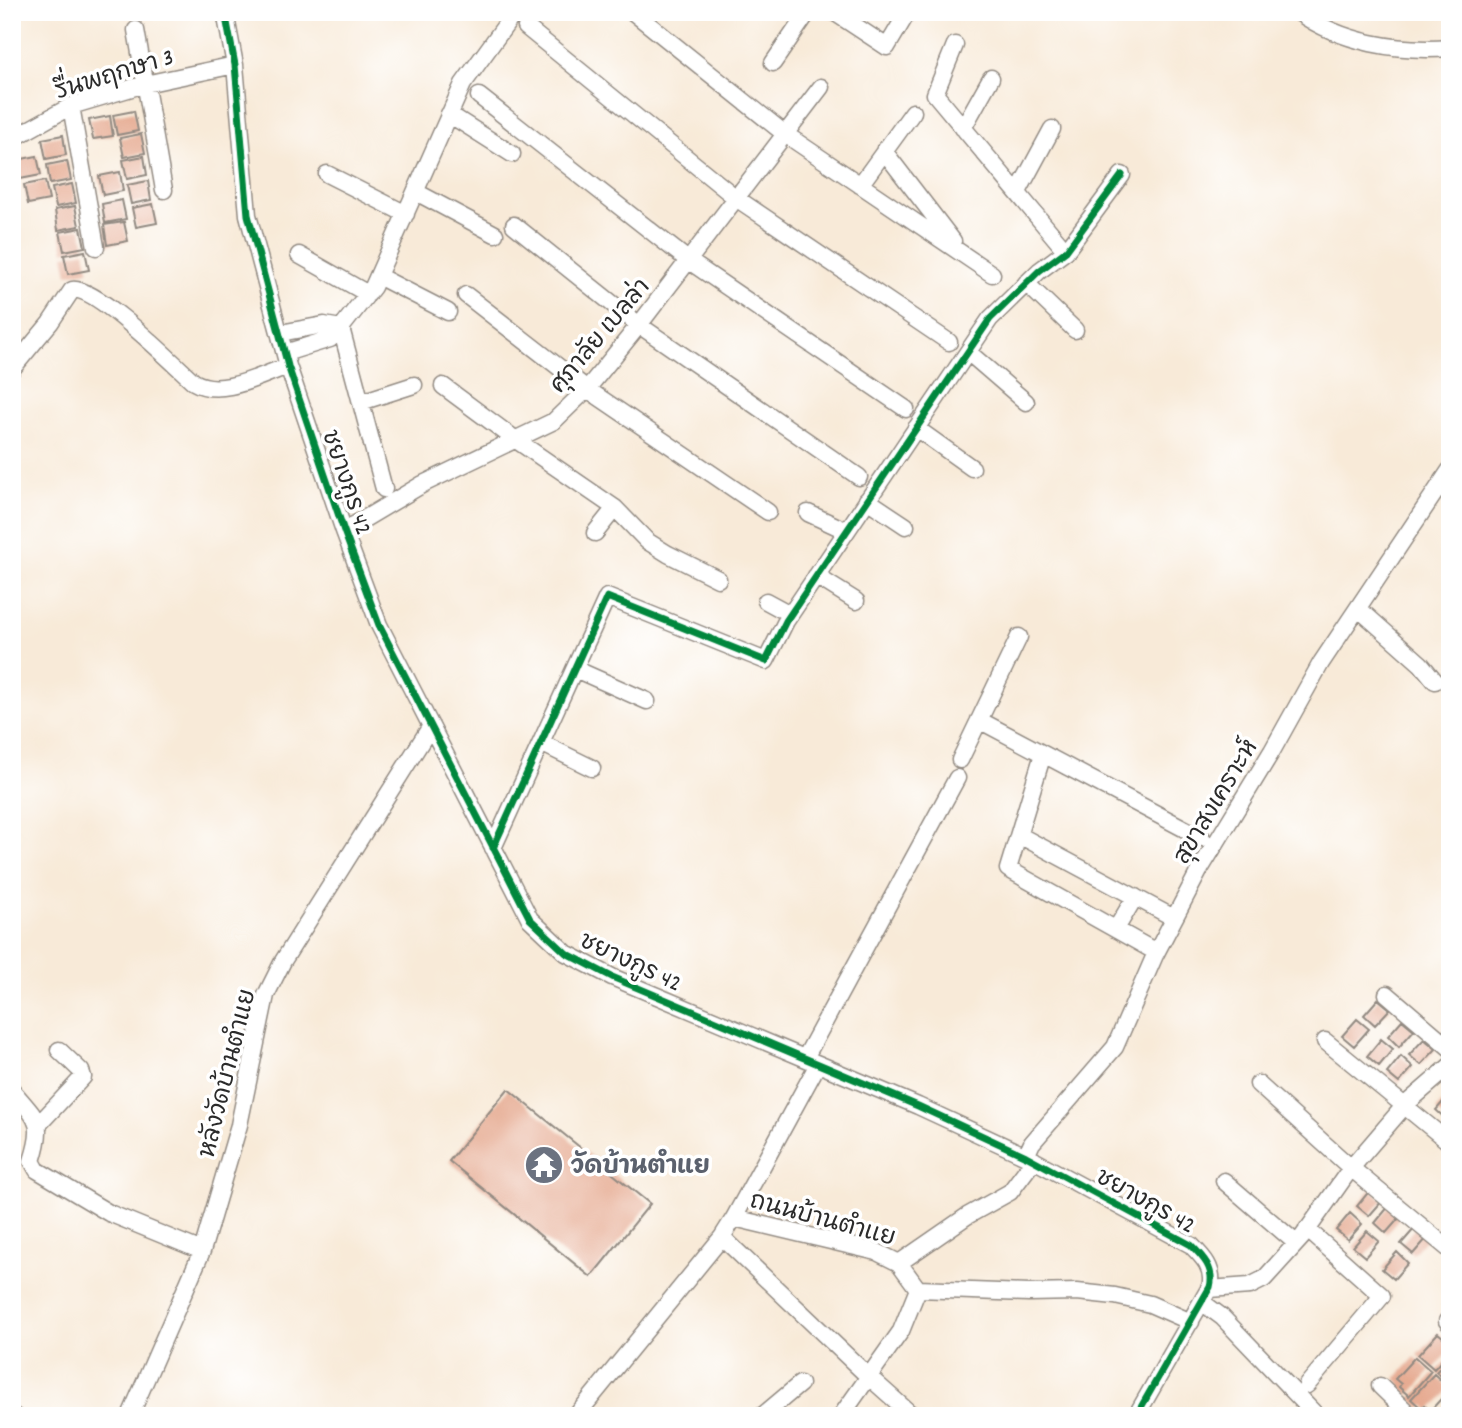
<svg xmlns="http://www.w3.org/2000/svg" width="1462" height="1428" font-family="Dekko,'Playpen Sans Thai',sans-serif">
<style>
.building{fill:#e6ab92}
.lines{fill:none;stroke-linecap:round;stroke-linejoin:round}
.minor-casing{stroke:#928a82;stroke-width:19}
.minor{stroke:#fff;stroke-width:16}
.cycleway-casing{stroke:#fff;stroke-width:11}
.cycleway{stroke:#00873e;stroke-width:7}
.labels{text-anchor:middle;stroke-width:7;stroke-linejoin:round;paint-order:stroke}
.street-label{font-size:24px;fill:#2b2b2b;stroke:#fff}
.worship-label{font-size:24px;font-weight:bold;fill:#5b616d;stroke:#fff;text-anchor:start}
</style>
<rect width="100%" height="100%" fill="#fff"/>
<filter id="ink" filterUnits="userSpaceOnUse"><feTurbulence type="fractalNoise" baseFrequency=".0143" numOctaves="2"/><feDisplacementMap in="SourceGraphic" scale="14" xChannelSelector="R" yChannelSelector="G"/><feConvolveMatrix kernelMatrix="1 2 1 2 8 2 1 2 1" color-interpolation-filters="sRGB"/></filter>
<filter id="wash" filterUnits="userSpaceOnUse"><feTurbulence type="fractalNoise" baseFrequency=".00686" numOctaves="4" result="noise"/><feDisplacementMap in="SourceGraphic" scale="28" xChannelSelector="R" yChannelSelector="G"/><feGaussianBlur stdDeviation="1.57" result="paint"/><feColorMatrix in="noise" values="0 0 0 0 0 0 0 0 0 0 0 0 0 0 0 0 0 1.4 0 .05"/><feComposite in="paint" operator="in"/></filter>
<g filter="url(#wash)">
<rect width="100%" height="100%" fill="#f8ead8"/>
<g id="blocks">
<path class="building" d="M134 111 138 131 117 135 113 115Z
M110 116 113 136 93 139 89 120Z
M141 134 145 153 124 157 120 138Z
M63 135 66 155 46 159 42 139Z
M37 156 41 175 20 179 17 160Z
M144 156 147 175 127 179 123 160Z
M67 161 71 180 50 184 47 165Z
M120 172 123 191 103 195 99 176Z
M45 181 49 200 28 204 24 185Z
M148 181 151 200 131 204 127 185Z
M72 184 76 203 56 207 52 188Z
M122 200 126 219 105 223 102 204Z
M153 204 157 223 136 227 132 208Z
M75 206 79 226 58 230 55 210Z
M124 222 128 241 107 245 104 225Z
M81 228 85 247 64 251 60 232Z
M85 251 89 270 68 274 64 255Z
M1378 999 1390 1009 1375 1025 1364 1015Z
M1357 1019 1369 1029 1354 1046 1342 1036Z
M1402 1020 1414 1030 1399 1047 1388 1036Z
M1381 1039 1393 1049 1379 1066 1367 1056Z
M1424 1039 1436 1049 1421 1065 1409 1055Z
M1401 1056 1413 1067 1399 1083 1387 1073Z
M508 1089 650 1204 591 1277 449 1161Z
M1450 1094V1118L1448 1121 1436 1110Z
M1371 1189 1383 1200 1369 1216 1357 1206Z
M1389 1206 1401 1216 1386 1233 1375 1223Z
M1350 1213 1362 1224 1348 1240 1336 1230Z
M1415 1228 1427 1238 1413 1254 1401 1244Z
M1367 1231 1379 1241 1365 1257 1353 1247Z
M1397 1252 1408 1263 1394 1279 1382 1269Z
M1438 1333 1444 1338 1447 1336 1450 1338V1351L1434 1369 1418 1355Z
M1415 1357 1431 1371 1409 1396 1399 1387 1401 1384 1395 1379Z
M1450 1357V1385L1436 1372Z
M1434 1374 1450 1389 1430 1411 1424 1405 1421 1408 1411 1399Z"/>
</g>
</g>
<g filter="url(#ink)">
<use href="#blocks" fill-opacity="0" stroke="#928a82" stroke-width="2"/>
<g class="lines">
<g class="minor-casing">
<path id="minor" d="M225 12 235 65 248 215 288 366 344 531 379 625 530 919 566 953 612 977 918 1106 1026 1156 1191 1245C1203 1257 1215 1269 1210 1287L1136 1416
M633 12 785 134 992 274
M834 12 887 47 906 15
M1298 12C1342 43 1398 52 1450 48
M526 27 736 198 949 342
M136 30 164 190
M955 45 935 94 1066 251
M773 63 808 12
M479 96 689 261 906 409
M71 106 96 247
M449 114 512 154
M963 128 991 78
M12 139 71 106 145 84 235 65
M884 151 953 241
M327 174 406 214
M860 185 913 112
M416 192 495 234
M1018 192 1052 129
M514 225 639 325 859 477
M299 255 368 294
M378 276 448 312
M1026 283 1075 330
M466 295 587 389 768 512
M280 333 324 325 341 328 330 339 285 353
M968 352 1026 402
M12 369 50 323 72 290C95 285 174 364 194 382 221 398 261 375 288 366
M443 386 516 440 615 508 647 541 668 554 718 579
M361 402 414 385
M916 428 972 468
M384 489 341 328 373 287 463 84 515 12
M867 500 906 526
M808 513 847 531
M344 531 423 484 554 421 587 389 639 325 821 87
M595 533 615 508
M816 576 856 601
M766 601 790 614
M1359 609 1421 664 1435 681
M575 669 647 701
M979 720 1202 838
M541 743 592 768
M1043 754 1008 869 1156 952
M960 760 1019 637
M1019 835 1174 918
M493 848 607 597 766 661 786 621 990 319 1039 271 1066 251 1122 175
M1116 929 1135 897
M1387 994 1450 1048
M1325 1041 1450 1143
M805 1058 957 778
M1258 1084 1351 1168 1450 1250
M12 1090C37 1120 45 1121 32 1161L37 1170 109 1213 202 1251
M39 1124 83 1077 81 1071 59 1050
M1026 1156 1032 1143 1115 1047 1155 955 1199 871 1272 751 1321 663 1450 470
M1224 1181 1296 1243
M734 1218 818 1064
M722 1237 868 1376 913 1416
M899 1263 918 1289
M1209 1289 1250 1286 1264 1279 1303 1236 1351 1168 1405 1105 1450 1066
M1203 1303 1222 1317 1317 1416
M1447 1321 1450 1324
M1307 1385 1382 1296 1307 1229
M1380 1386 1411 1416
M12 1415 14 1416
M130 1416 202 1251 239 1125 266 995 283 961 431 726
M576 1416 722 1237 734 1218 877 1252 899 1263 967 1216 1010 1192 1034 1160
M762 1416 800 1384
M841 1416 901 1331 918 1289 1029 1293 1077 1292 1115 1296 1150 1304 1191 1322"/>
</g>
<use href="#minor" class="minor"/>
<g class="cycleway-casing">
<path id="cycleway" d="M225 12 235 65 248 215 288 366 344 531 379 625 530 919 566 953 612 977 918 1106 1026 1156 1191 1245C1203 1257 1215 1269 1210 1287L1136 1416
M493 848 607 597 766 661 786 621 990 319 1039 271 1066 251 1122 175"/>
</g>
<use href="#cycleway" class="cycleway"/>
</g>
</g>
<defs>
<g id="temple-disc" transform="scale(2.0125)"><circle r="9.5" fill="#6b7280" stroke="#fff"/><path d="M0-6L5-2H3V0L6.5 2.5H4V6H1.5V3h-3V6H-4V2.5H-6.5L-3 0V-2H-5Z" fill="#fff"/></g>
</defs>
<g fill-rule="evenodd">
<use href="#temple-disc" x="544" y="1165"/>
</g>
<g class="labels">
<g class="street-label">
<text transform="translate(114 73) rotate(-17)" y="8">รื่นพฤกษา 3</text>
<text transform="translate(599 335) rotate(-50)" y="8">ศุภาลัย เบลล่า</text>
<text transform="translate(348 482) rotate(71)" y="8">ชยางกูร 42</text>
<text transform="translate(1215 801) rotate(-59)" y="8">สุขาสงเคราะห์</text>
<text transform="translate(631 961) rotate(25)" y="8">ชยางกูร 42</text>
<text transform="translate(226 1073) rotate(-76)" y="8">หลังวัดบ้านตำแย</text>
<text transform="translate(1146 1200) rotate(29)" y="8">ชยางกูร 42</text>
<text transform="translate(823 1218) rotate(15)" y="8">ถนนบ้านตำแย</text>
</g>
<g class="worship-label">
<text x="571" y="1173">วัดบ้านตำแย</text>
</g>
</g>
<rect width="1462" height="1428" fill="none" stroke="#fff" stroke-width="42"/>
</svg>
